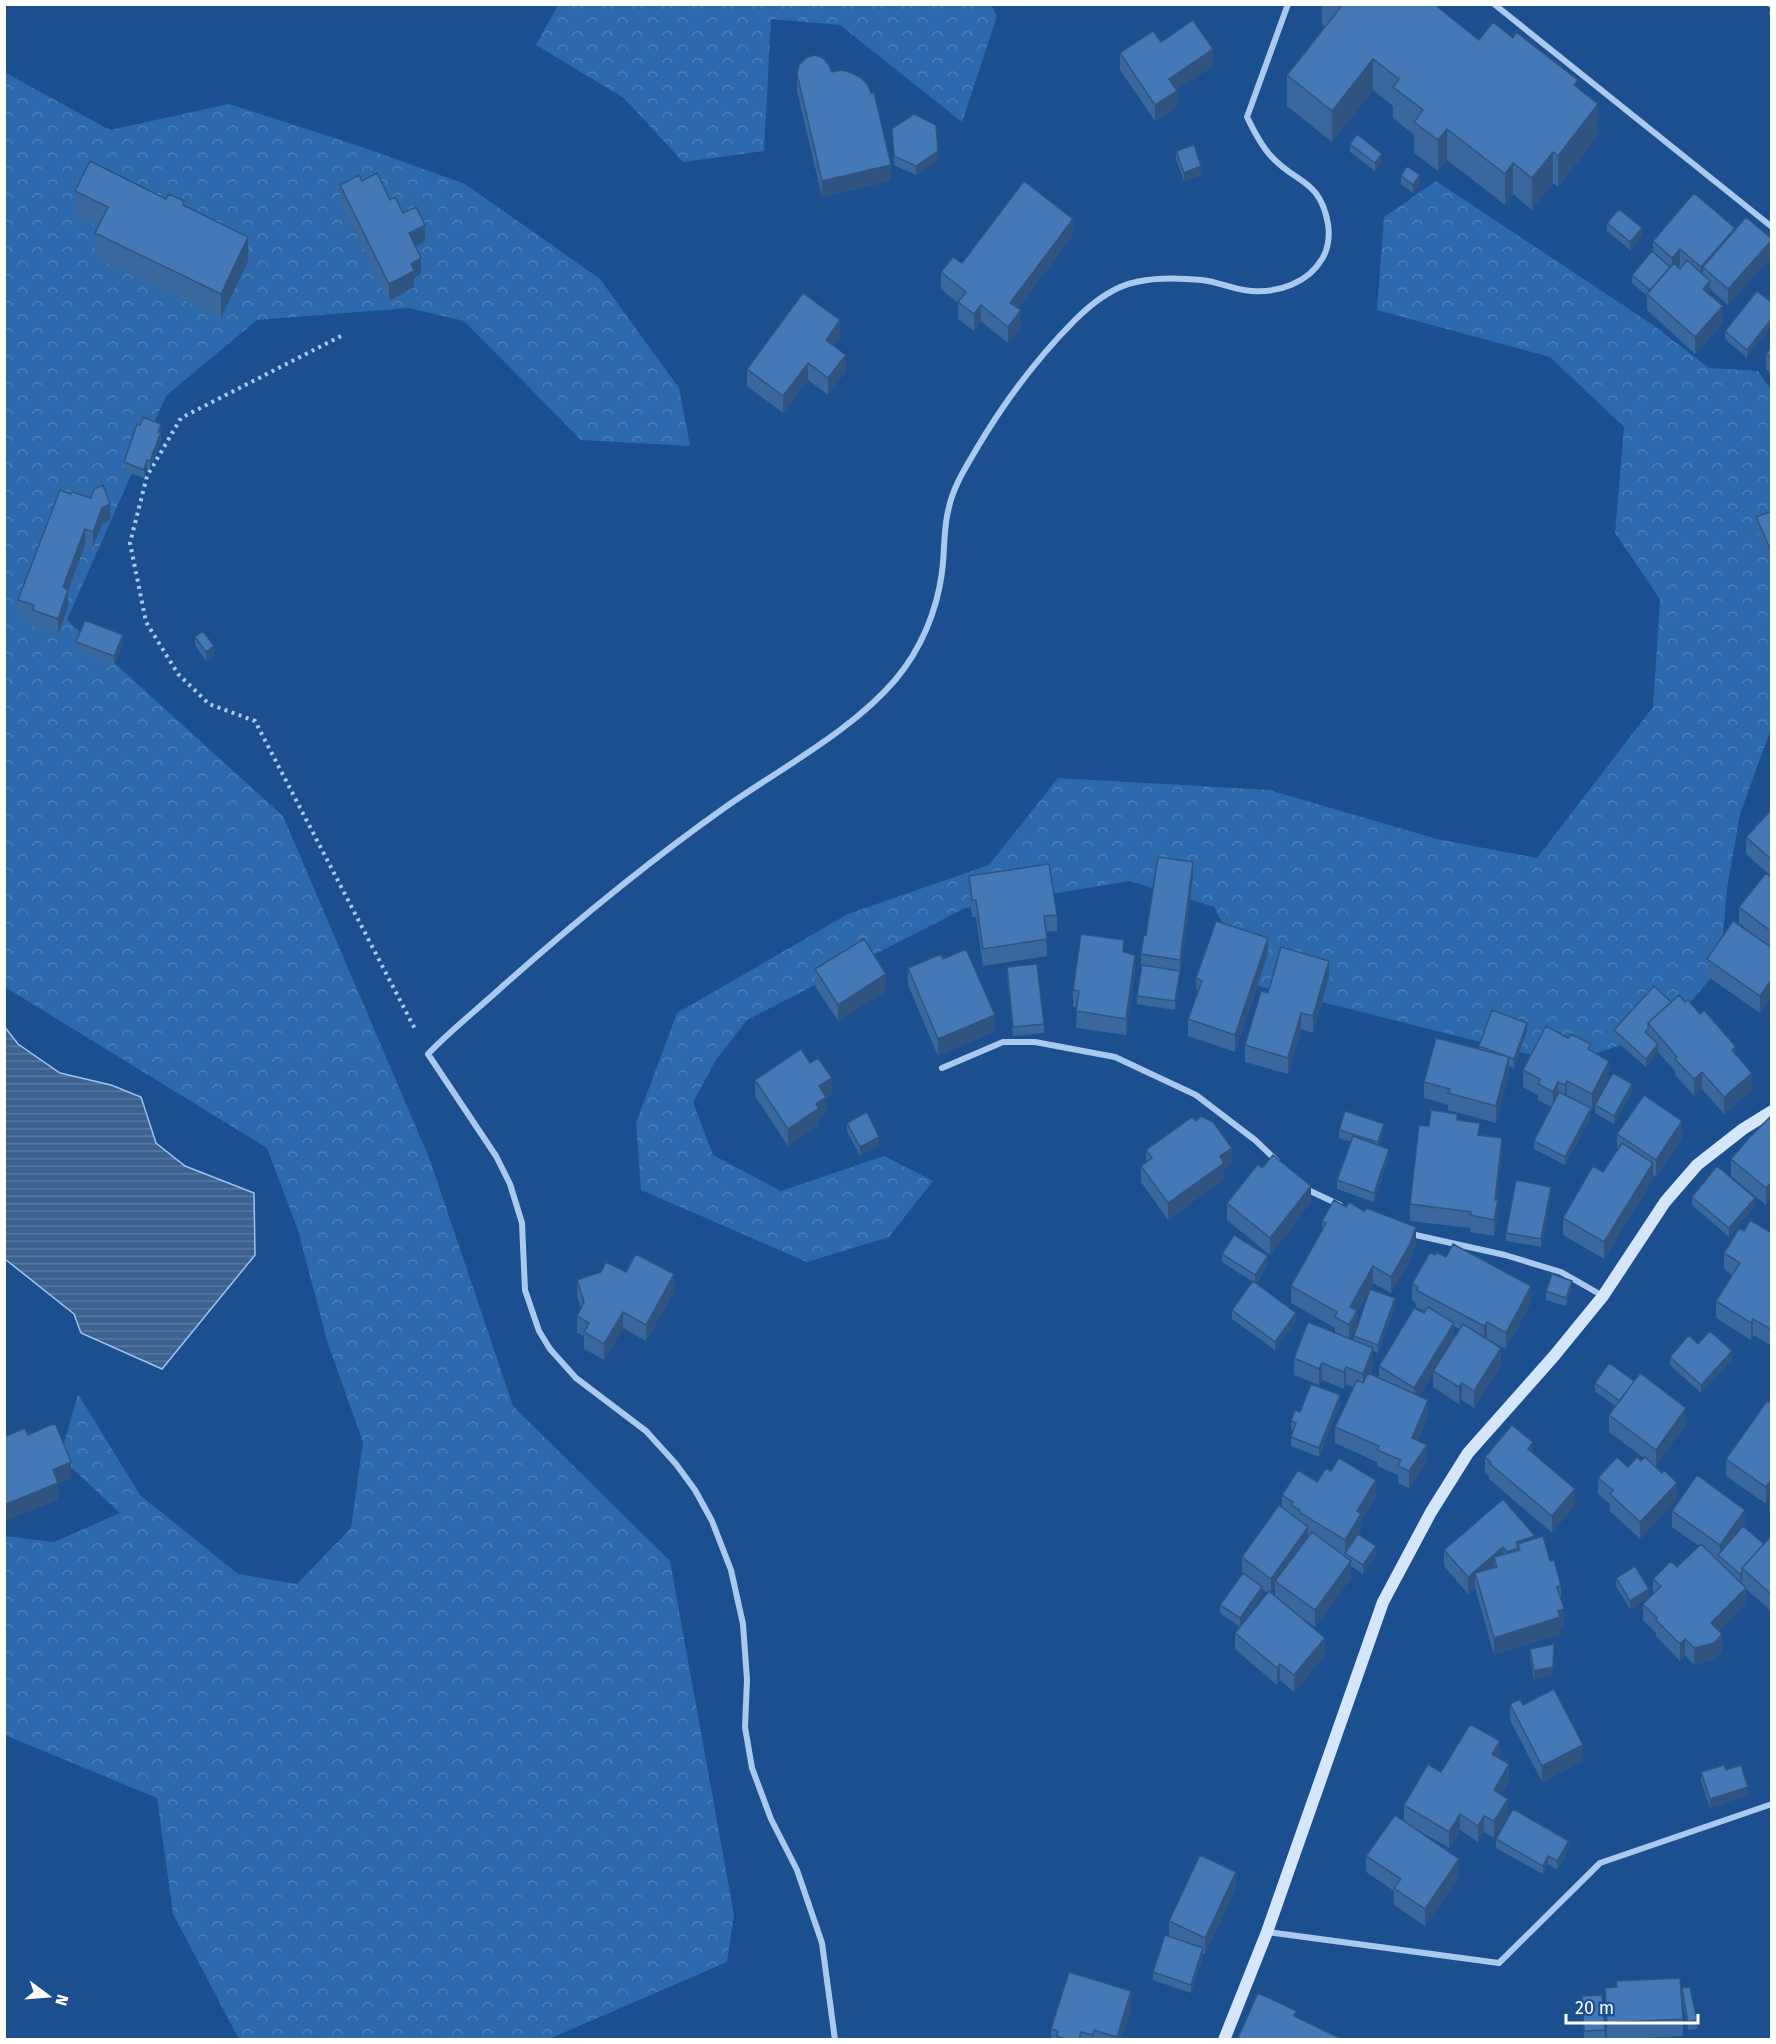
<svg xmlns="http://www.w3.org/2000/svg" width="1776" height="2044" font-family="'Fira Sans',sans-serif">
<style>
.forest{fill:url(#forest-crowns)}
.water{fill:url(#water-rules);stroke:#9cc4f0;stroke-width:1.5}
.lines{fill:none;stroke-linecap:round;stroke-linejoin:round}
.path{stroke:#a9c9ee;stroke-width:4;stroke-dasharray:3 4.5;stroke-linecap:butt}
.street{stroke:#a9c9ee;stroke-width:6}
.secondary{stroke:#d6e6fa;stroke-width:12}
.wall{fill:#3a679d;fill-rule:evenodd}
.shaded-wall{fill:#305480}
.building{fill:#4478b7;stroke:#305480;stroke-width:1.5}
</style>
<defs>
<pattern id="forest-crowns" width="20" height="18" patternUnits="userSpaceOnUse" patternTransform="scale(1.5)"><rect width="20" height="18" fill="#2e69ad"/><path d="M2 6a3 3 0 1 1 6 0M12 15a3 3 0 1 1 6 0" fill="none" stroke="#4d80b9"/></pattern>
<pattern id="water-rules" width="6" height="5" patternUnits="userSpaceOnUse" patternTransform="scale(1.5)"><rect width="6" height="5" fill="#3c6290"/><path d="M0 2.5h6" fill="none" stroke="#597aa1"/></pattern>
</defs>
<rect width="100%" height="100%" fill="#1b4f8f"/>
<path class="forest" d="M990 4 997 16 962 122 840 25 771 19 764 151 683 162 624 98 536 45 558 5Z
M4 72 110 130 229 104 365 148 465 184 600 279 679 388 690 446 581 440 464 321 409 308 257 320 166 396 67 620 283 816 430 1160 513 1406 670 1561 734 1915 727 1962 549 2039H239L173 1914 157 1798 5 1735V1536L54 1542 120 1513 60 1457 78 1394 140 1495 238 1574 297 1584 351 1528 363 1442 327 1341 298 1230 267 1148 5 987Z
M1436 181 1653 325 1709 368 1758 371 1771 390V729L1740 814 1727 888 1720 968 1664 1032 1564 1063 1255 985 1214 907 1130 881 965 908 747 1020 716 1060 693 1102 713 1155 781 1191 884 1156 933 1181 889 1237 807 1262 641 1190 636 1123 677 1013 848 914 989 865 1058 778 1269 790 1437 839 1537 858 1653 707 1660 599 1615 533 1624 427 1550 357 1377 310 1384 217Z"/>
<path class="water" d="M4 1026 18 1044 60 1073 111 1085 141 1097 156 1143 185 1166 254 1193 255 1255 162 1369 81 1333 74 1314 5 1259Z"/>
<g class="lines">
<path class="path" d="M1770 4 1772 15
M341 336 181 418 147 476 130 543 146 622 178 674 209 704 255 721 416 1031"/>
<path class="street" d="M1494 4 1772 227
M942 1068 1003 1042H1035L1115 1057 1196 1095 1255 1140 1277 1161
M1306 1189 1340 1205
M1411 1234 1505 1255 1561 1272 1603 1296
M1267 1932 1499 1963 1600 1863 1772 1804
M835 2040 822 1943 797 1870 771 1819 752 1768 745 1727 747 1680 743 1624 731 1570 712 1521 695 1490 676 1464 646 1431 576 1378 550 1349 539 1331 525 1290 522 1223 510 1184 496 1156 428 1054C452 1029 479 1008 504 985 575 922 649 861 727 806 783 767 853 730 896 679 921 649 937 611 942 572 945 551 943 528 949 507 954 485 966 467 977 448 1005 401 1036 359 1075 320 1092 303 1112 287 1136 282 1157 277 1181 278 1202 280 1219 282 1235 290 1252 291 1278 293 1308 283 1322 259 1328 250 1330 236 1328 224 1320 178 1295 184 1270 155 1260 144 1254 131 1247 117L1288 4"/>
<path class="secondary" d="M1224 2040 1267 1932 1383 1602 1431 1512 1468 1453 1554 1356 1603 1296 1665 1202 1697 1165 1743 1129 1772 1111"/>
</g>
<path class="wall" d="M1322 4H1434L1479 40 1578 87 1598 135 1558 187 1553 183 1532 210 1513 194 1505 205 1447 160 1438 171 1414 153V135L1393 118V106L1373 90 1332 142 1287 106V75L1325 27 1322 24Z
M1161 42 1213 66 1176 90 1177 107 1155 121 1120 70V53Z
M797 74 891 181 822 197 797 91Z
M892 129 938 160 916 175 894 165Z
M1350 144 1382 162 1375 171 1350 152Z
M1176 151 1201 175 1184 181 1176 159Z
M1401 176 1420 183 1413 193 1401 184Z
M362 181 390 200 403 213 425 241 416 246 421 274 414 278V287L389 301 340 202V185Z
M75 191 166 199 184 205 248 261 221 318 95 257V233L98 226 75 216Z
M1607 223 1642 236 1630 250 1607 231Z
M1735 228 1728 305 1710 289V295L1723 323 1695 354 1647 310V296L1632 283V275L1653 251V241Z
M1073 235 1018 308 1021 327 1008 343 981 321 974 331 958 319V303L941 289V272L962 263Z
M1757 291 1747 358 1725 339V331Z
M840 337 833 345 846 371 828 395 808 380 783 413 747 386V369Z
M1772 348V375L1766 369V353Z
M161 424V441L150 469H147L144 478 124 471V462L140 425Z
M71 494 110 520 102 524 93 548 85 545 68 590V606L58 635 33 626V621L18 616V600Z
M1772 511V561L1756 526V517Z
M195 637 214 655 206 661 195 645Z
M76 642 123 644 114 665 76 650Z
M1772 809V877L1746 854V837Z
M969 876 1057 915V931L1046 932 1047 956 983 966 976 917H972L969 892Z
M1193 878 1175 1010 1137 1004V996L1141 971V954L1146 935Z
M1772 878V996L1760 1013 1707 976V959L1770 947 1739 923V907Z
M1124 953 1135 971 1126 1035 1076 1028 1077 1007H1073V990Z
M1268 954 1235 1052 1188 1036V1019L1197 995 1196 978Z
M943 959 995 1031 938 1056 908 985V968Z
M1007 967 1044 1024V1033L1013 1036 1007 976Z
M815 969 886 991 838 1021 815 986Z
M1329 977 1313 1033 1301 1029 1288 1074 1245 1062V1045L1268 993Z
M1671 1002H1685L1736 1056 1752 1089 1724 1114 1702 1089 1694 1096 1675 1075V1071L1658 1052 1646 1067 1614 1039V1030Z
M1527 1031 1514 1068 1509 1066V1074L1496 1123 1448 1110V1105L1424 1098V1082L1479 1049V1046Z
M1591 1051 1609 1077 1595 1103 1632 1092 1614 1124 1595 1113V1105L1592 1110H1591V1117L1565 1165 1534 1149V1141L1551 1107 1538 1100V1095L1523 1087V1070Z
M755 1080 832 1094 826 1098V1113L819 1118V1125L788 1146 755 1096Z
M1771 1116 1766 1205 1731 1176V1159Z
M1457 1120 1480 1135 1502 1155 1496 1200 1498 1217 1494 1236 1470 1232V1228L1410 1221V1204L1429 1126Z
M847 1123 879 1145 860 1156 847 1131Z
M1339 1130 1384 1132 1379 1146 1389 1157 1374 1202 1337 1189V1180L1351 1142 1339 1138Z
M1617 1134 1682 1137 1656 1177 1653 1175V1179L1604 1259 1563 1235V1218L1603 1172 1617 1150Z
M1146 1150 1232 1164 1224 1169V1179L1168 1220 1141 1182V1166L1146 1162Z
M1262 1168 1311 1202 1270 1255 1227 1220V1203Z
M1551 1195 1541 1247 1506 1241V1233Z
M1692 1197 1755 1206 1729 1237 1692 1205Z
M1346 1207 1416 1243 1410 1261 1391 1293 1373 1283 1357 1312 1350 1339 1354 1341V1336L1395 1306 1378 1353 1373 1351V1365L1370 1374 1379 1378V1366L1425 1311 1416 1307V1303L1412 1300V1284L1435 1255 1531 1302 1506 1349 1487 1339 1501 1365 1474 1408 1462 1400 1459 1404 1433 1387V1373L1419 1396 1428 1416 1418 1440 1427 1461 1409 1488 1398 1483V1475L1377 1466V1462L1335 1443V1427L1353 1387 1346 1384 1344 1389 1322 1380 1319 1385 1294 1375V1358L1335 1333V1328L1291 1303V1286L1322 1230V1221ZM1454 1326 1460 1330 1454 1339Z
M1744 1231 1772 1233V1346L1753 1335 1751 1340 1716 1318V1301L1732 1275 1724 1269V1253Z
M1222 1254 1268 1265 1256 1283 1296 1321 1275 1350 1232 1319V1310L1253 1282 1222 1262Z
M626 1272 674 1291 646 1341 623 1328 604 1360 584 1349V1336L577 1333V1316L581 1308 577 1297V1280Z
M1572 1289 1566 1306 1546 1300V1291Z
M1698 1344 1732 1359 1701 1393 1670 1365V1357Z
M1595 1383 1686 1424 1656 1466 1650 1462 1677 1499 1640 1539 1610 1511V1504L1598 1494V1478L1641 1461 1644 1458 1609 1432V1415L1616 1407 1595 1391Z
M1767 1401 1766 1504 1726 1476V1459Z
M1340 1404 1319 1457 1291 1446V1437L1294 1430 1291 1429V1421L1300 1412Z
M1533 1453 1575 1505 1552 1533 1489 1479V1476L1485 1473V1457Z
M1317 1482 1376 1497 1361 1521V1530L1358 1535 1376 1555 1363 1574 1351 1566V1578L1315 1627 1288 1607 1325 1655 1294 1692 1280 1680 1277 1685 1235 1649V1633L1268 1593 1262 1589V1595L1240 1627 1220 1613V1605L1242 1574V1557L1282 1508V1495ZM1275 1589V1596L1272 1593Z
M1772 1500V1513L1769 1511V1503Z
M1672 1511 1745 1526 1744 1527 1764 1544 1772 1535V1612L1746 1589V1604L1719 1631 1722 1651 1714 1659 1694 1665 1685 1655 1680 1661 1656 1636V1633L1643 1620V1604L1653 1594V1579L1677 1567 1699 1546 1672 1527Z
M1535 1539 1550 1561 1561 1586V1600L1564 1626 1560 1627V1634L1494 1655 1475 1587 1468 1594 1444 1566V1550Z
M1616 1578 1649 1597 1630 1609 1616 1586Z
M1530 1649 1553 1675 1534 1680 1530 1657Z
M1510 1704 1523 1705 1583 1761 1542 1782 1510 1720Z
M1500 1758 1509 1780 1501 1794 1508 1815 1494 1838 1484 1832 1478 1842 1460 1830 1449 1848 1404 1822V1805L1441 1772Z
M1701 1772 1748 1795 1710 1808 1701 1781Z
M1496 1839 1569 1849 1557 1870 1548 1864 1543 1874 1496 1848Z
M1366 1856 1459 1876 1425 1926 1394 1905V1891L1366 1872Z
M1236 1888 1205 1954H1203V1956L1191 1993 1153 1980V1972L1169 1936V1921Z
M1605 1988 1683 2019V2036L1607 2040Z
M1682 1988 1697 2020V2029L1688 2030 1682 1996Z
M1582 1996 1605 2030V2038L1584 2039Z
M1131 2008 1121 2040H1051V2029Z"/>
<path class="shaded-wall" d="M1213 49V66L1169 95V79Z
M1373 59V90L1332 142V111Z
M1177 91V107L1155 121V105Z
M1598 104V135L1558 187V156Z
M1447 129V160L1438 171V140Z
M938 151V160L916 175V166Z
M1553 152V183L1532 210V178Z
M1382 154V162L1375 171V163Z
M1513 163V194L1505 205V174Z
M891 165V181L822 197V181Z
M1201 166V175L1184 181V173Z
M1420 175V183L1413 193V185Z
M1073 219V235L1010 319V303Z
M425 225V241L409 250V233Z
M1642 228V236L1630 250V242Z
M1735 228V244L1703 267V280L1701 283V267Z
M248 237V261L221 318V294Z
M1772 240V257L1728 305V289Z
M1680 249V265L1672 274V258Z
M421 258V274L414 278V287L389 301V284L411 264Z
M1710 281V298L1703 289Z
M981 305V321L974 331V314Z
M1723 306V323L1695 354V337Z
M1021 310V327L1008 343V327Z
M1772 318V326L1747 358V350Z
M840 320V337L826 356V340Z
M846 355V371L828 395V378Z
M808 363V380L783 413V396Z
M161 424V441L150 469V461Z
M147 460V469L144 478V470Z
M110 504V520L102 524 93 548V532L102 508Z
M85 529V545L63 604V587Z
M68 590V606L58 635V619Z
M123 635V644L114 665V656Z
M214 646V655L206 661V652Z
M1193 862V878L1175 1010V1001L1180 971V960Z
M1268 938V954L1235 1052V1035Z
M1135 955V971L1126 1035V1019Z
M1329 961V977L1313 1033V1016Z
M886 974V991L838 1021V1005Z
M1772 979V996L1760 1013V996Z
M1301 1013V1029L1288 1074V1058Z
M995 1015V1031L938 1056V1039Z
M1527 1023V1031L1514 1068V1059Z
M1658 1044V1053L1646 1067V1059Z
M1736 1047V1063L1732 1050Z
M1509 1057V1074L1496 1123V1106Z
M1609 1061V1077L1592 1110V1094Z
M1702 1072V1089L1694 1096V1079Z
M1752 1073V1089L1724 1114V1097Z
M832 1078V1094L826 1098V1113L819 1118V1125L788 1146V1129L816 1104 819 1086Z
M1567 1081V1097L1565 1102V1085Z
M1558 1082V1098L1553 1108V1092Z
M1632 1084V1092L1614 1124V1116Z
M1591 1108V1117L1565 1165V1157Z
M1682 1121V1137L1656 1177V1160Z
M1384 1124V1132L1378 1150V1142Z
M879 1137V1145L860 1156V1147Z
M1502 1138V1155L1495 1216V1200Z
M1232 1148V1164L1224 1169V1179L1168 1220V1203L1220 1156Z
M1389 1149V1157L1374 1202V1193Z
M1653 1163V1179L1604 1259V1242Z
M1772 1182V1198L1766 1205V1188Z
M1311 1186V1202L1270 1255V1238Z
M1551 1187V1195L1541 1247V1239Z
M1755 1198V1206L1729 1237V1228Z
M1498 1200V1217L1494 1236V1220Z
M1416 1227V1243L1410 1261 1391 1293V1277Z
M1268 1256V1265L1255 1283V1275Z
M1373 1266V1283L1357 1312V1327L1349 1341 1350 1307Z
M674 1274V1291L646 1341V1325Z
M1572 1281V1289L1566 1306V1298Z
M1531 1286V1302L1506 1349V1333Z
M1395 1298V1306L1378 1353V1345Z
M623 1312V1328L604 1360V1344Z
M1296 1313V1321L1275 1350V1342Z
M1753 1319V1335L1751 1340V1323Z
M1487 1322V1339L1484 1342V1326Z
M1454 1323V1339L1433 1371V1373L1414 1404V1388Z
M1373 1348V1365L1363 1390V1374Z
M1501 1348V1365L1474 1408V1391Z
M1732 1351V1359L1701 1393V1385Z
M1322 1363V1380L1319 1385V1369Z
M1346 1367V1384L1344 1389V1372Z
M1462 1383V1400L1459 1404V1387Z
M1340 1395V1404L1319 1457V1448Z
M1428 1400V1416L1412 1454V1438Z
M1686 1408V1424L1656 1466V1450Z
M1533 1442V1459L1528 1449Z
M1427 1445V1461L1409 1488V1471Z
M71 1462V1479L58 1484V1500L4 1521V1505L53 1470Z
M1772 1479V1496L1766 1504V1487Z
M1376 1480V1497L1361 1521V1530L1347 1554 1345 1553V1557V1540L1357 1511Z
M1677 1483V1499L1640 1539V1522Z
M1575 1489V1505L1552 1533V1516Z
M1745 1510V1526L1722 1559 1720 1557V1545Z
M1308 1527V1543L1275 1581V1589L1271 1595V1579Z
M1535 1536V1553L1520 1550 1518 1544V1558L1507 1568V1552L1516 1542Z
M1376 1546V1555L1363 1574V1565Z
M1503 1547V1564L1494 1557V1571L1475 1573V1587L1468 1594V1577Z
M1351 1561V1578L1315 1627V1610Z
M1742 1572V1581L1740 1583V1574Z
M1262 1587V1595L1240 1627V1618Z
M1746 1588V1604L1711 1640V1623Z
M1649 1589V1597L1630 1609V1601Z
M1564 1609V1626L1560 1627V1634L1494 1655V1638Z
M1722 1634V1651L1714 1659 1694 1665V1648Z
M1325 1638V1655L1294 1692V1675Z
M1685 1639V1655L1680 1661V1644Z
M1554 1644 1553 1675 1534 1680V1671Z
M1280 1664V1680L1277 1685V1668Z
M1500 1741V1758L1492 1771V1754Z
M1583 1745V1761L1542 1782V1766Z
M1509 1764V1780L1494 1807V1790Z
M1748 1787V1795L1710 1808V1799Z
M1508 1799V1815L1494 1838V1821Z
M1460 1814V1830L1449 1848V1832Z
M1484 1816V1832L1478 1842V1826Z
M1569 1841V1849L1557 1870V1861Z
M1548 1856V1864L1543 1874V1866Z
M1459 1859V1876L1425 1926V1909Z
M1236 1872V1888L1205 1954V1938Z
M1203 1948V1956L1191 1993V1985Z
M1131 1991V2008L1121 2040H1117Z"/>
<path class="building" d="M1337 4H1434L1479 40 1493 22 1513 38 1516 32 1578 80 1574 85 1598 104 1558 156 1553 152 1532 178 1513 163 1505 174 1447 129 1438 140 1414 122 1423 110 1393 87 1399 79 1373 59 1332 111 1287 75 1341 7Z
M1193 20 1213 49 1169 79 1177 91 1155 105 1120 53 1153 31 1161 42Z
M815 55 823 58 829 65 832 72 842 70 852 73 861 78 868 85 871 93 874 92 891 165 822 181 797 74 799 65 806 58Z
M914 114 936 125 938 151 916 166 894 156 892 129Z
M1357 134 1382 154 1375 163 1350 144Z
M1194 145 1201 166 1184 173 1176 151Z
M90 161 166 199 169 194 184 201 183 205 248 237 221 294 95 233 108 207 75 191Z
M1407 166 1420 175 1413 185 1401 176Z
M377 173 390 200 395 197 403 213 416 207 425 225 409 233 421 258 411 264 414 271 389 284 340 185 359 175 362 181Z
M1024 181 1073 219 1010 303 1021 310 1008 327 981 305 974 314 958 302 966 292 941 272 953 257 962 263Z
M1694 193 1735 228 1701 267 1680 249 1672 258 1653 241Z
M1619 209 1642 228 1630 242 1607 223Z
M1746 217 1772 239V240L1728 289 1703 267Z
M1652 251 1670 267 1650 290 1632 275Z
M1687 260 1710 281 1703 289 1723 306 1695 337 1647 294 1674 263 1680 269Z
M1757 291 1772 303V318L1747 350 1725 331Z
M803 293 840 320 826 340 846 355 828 378 808 363 783 396 747 369Z
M1772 348V359L1766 353Z
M143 417 161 424 158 432H161L150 461 147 460 144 470 124 462 137 424 140 425Z
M103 485 110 504 102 508 93 532 85 529 63 587 68 590 58 619 33 610 34 605 18 600 60 490 71 494 72 492 91 498 94 489Z
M1772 511V553L1756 517Z
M85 620 123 635 114 656 76 642Z
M203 631 214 646 206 652 195 637Z
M1772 809V860L1746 837Z
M1158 857 1193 862 1180 960 1141 954 1144 934 1146 935Z
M1049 864 1057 915 1044 916 1047 939 983 949 976 900H972L969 876Z
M1766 873 1772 878V932L1739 907Z
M1216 921 1268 938 1235 1035 1188 1019 1202 981 1196 978Z
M1733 921 1772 948V979L1760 996 1707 959Z
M1081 934 1124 940 1123 952 1135 955 1126 1019 1076 1011 1079 991 1073 990Z
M864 939 886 974 838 1005 815 969Z
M1281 947 1329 961 1313 1016 1301 1013 1288 1058 1245 1045 1261 991 1268 993Z
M966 949 995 1015 938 1039 908 968 941 954 943 959Z
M1037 964 1044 1024 1013 1027 1007 967Z
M1142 965 1180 971 1175 1001 1137 996Z
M1654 986 1671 1002 1648 1023V1029L1645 1032 1658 1044 1646 1059 1614 1030Z
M1679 995 1685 1002 1688 1000 1700 1014 1704 1010 1736 1047 1732 1050 1752 1073 1724 1097 1702 1072 1694 1079 1675 1059 1677 1057 1648 1023Z
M1492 1010 1527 1023 1514 1059 1479 1046Z
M1546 1026 1568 1038 1571 1034 1591 1044 1588 1049 1609 1061 1592 1094 1567 1081 1565 1085 1558 1082 1553 1092 1538 1084 1540 1079 1523 1070Z
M1436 1038 1509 1057 1496 1106 1448 1093 1450 1089 1424 1082Z
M801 1049 810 1063 818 1058 832 1078 819 1086 826 1097 816 1104 819 1108 788 1129 755 1080Z
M1613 1073 1632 1084 1614 1116 1595 1105Z
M1559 1092 1591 1108 1565 1157 1534 1141Z
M1644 1095 1682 1121 1656 1160 1617 1134Z
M1431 1110 1457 1114V1120L1480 1123 1478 1135 1502 1138 1495 1200H1498L1494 1220 1470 1215 1471 1212 1410 1204 1419 1125 1429 1126Z
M1345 1111 1384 1124 1378 1142 1339 1130Z
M867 1112 879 1137 860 1147 847 1123Z
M1201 1116 1213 1122 1232 1148 1220 1156 1224 1163 1168 1203 1141 1166 1152 1158 1146 1150 1192 1117 1196 1121Z
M1771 1116 1772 1182 1766 1188 1731 1159 1748 1139Z
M1353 1136 1389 1149 1374 1193 1337 1180Z
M1622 1143 1653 1163 1604 1242 1563 1218 1593 1166 1603 1172Z
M1273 1155 1311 1186 1270 1238 1227 1203 1258 1164 1262 1168Z
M1717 1166 1755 1198 1729 1228 1692 1197Z
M1516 1180 1551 1187 1541 1239 1506 1233Z
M1334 1200 1346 1207 1349 1202 1364 1211 1366 1208 1416 1227 1410 1244 1391 1277 1373 1266 1350 1307 1357 1310 1349 1325 1335 1317 1337 1312 1291 1286 1326 1223 1322 1221Z
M1750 1220 1772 1233V1330L1753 1319 1751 1323 1716 1301 1740 1263 1724 1253 1739 1228 1744 1231Z
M1234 1235 1268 1256 1255 1275 1222 1254Z
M1453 1244 1531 1286 1506 1333 1487 1322 1484 1326 1416 1290 1418 1287 1412 1284 1430 1252 1435 1255 1436 1252 1446 1257Z
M636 1254 674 1274 646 1325 623 1312 604 1344 584 1332 589 1323 577 1316 584 1302 577 1280 601 1272 606 1262 626 1272Z
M1552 1274 1572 1281 1566 1298 1546 1291Z
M1253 1281 1296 1313 1275 1342 1232 1310Z
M1370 1289 1395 1298 1378 1345 1354 1336Z
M1428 1307 1454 1323 1414 1388 1379 1366 1414 1308 1424 1313Z
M1308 1322 1373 1348 1363 1374 1346 1367 1344 1372 1322 1363 1319 1369 1294 1358Z
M1463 1324 1501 1348 1474 1391 1462 1383 1459 1387 1433 1371Z
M1710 1331 1732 1351 1701 1385 1670 1357 1689 1335 1698 1344Z
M1609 1363 1634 1381 1620 1401 1595 1383Z
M1368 1373 1428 1400 1412 1438 1427 1445 1409 1471 1398 1466 1401 1460 1377 1450 1379 1446 1335 1427 1357 1380 1363 1383Z
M1640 1373 1686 1408 1656 1450 1609 1415Z
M1311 1384 1340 1395 1319 1448 1291 1437 1296 1423 1291 1421 1295 1410 1300 1412Z
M1767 1401 1772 1404V1479L1766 1487 1726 1459Z
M55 1423 71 1462 53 1470 58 1483 4 1505V1437L25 1428 28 1435Z
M1512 1425 1533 1442 1528 1449 1575 1489 1552 1516 1489 1463 1491 1462 1485 1457Z
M1617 1457 1628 1467 1637 1457 1641 1461 1645 1457 1662 1473 1664 1470 1677 1483 1640 1522 1610 1494 1613 1490 1598 1478Z
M1339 1458 1376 1480 1357 1511 1361 1514 1345 1540 1299 1512 1300 1510 1291 1505 1293 1502 1282 1495 1298 1470 1317 1482 1326 1468 1331 1471Z
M1697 1475 1745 1510 1720 1545 1672 1511Z
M1503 1499 1535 1536 1516 1542 1518 1548 1507 1552 1503 1547 1468 1577 1444 1550Z
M1279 1505 1308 1527 1271 1579 1242 1557Z
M1743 1526 1764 1544 1742 1568V1572L1740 1574 1718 1555Z
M1312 1532 1351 1561 1315 1610 1275 1581Z
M1358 1534 1376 1546 1363 1565 1345 1553Z
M1772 1535V1595L1742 1568Z
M1543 1536 1550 1561 1554 1560 1561 1586 1557 1587 1564 1609 1558 1611 1560 1617 1494 1638 1475 1573 1497 1567 1494 1557 1520 1550 1518 1544Z
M1701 1544 1746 1588 1711 1623 1722 1634 1714 1643 1694 1648 1685 1639 1680 1644 1656 1620 1657 1618 1643 1604 1661 1586 1653 1579 1671 1561 1677 1567Z
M1635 1566 1649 1589 1630 1601 1616 1578Z
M1243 1573 1262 1587 1240 1618 1220 1605Z
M1269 1591 1325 1638 1294 1675 1280 1664 1277 1668 1235 1633Z
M1554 1644 1553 1667 1534 1671 1530 1649Z
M1554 1689 1583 1745 1542 1766 1510 1704 1520 1699 1523 1705Z
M1470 1724 1500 1741 1492 1754 1509 1764 1494 1790 1508 1799 1494 1821 1484 1816 1478 1826 1460 1814 1449 1832 1404 1805 1428 1764 1441 1772Z
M1724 1765 1726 1770 1741 1765 1748 1787 1710 1799 1701 1772Z
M1513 1809 1569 1841 1557 1861 1548 1856 1543 1866 1496 1839Z
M1395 1815 1459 1859 1425 1909 1394 1888 1401 1879 1366 1856Z
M1200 1855 1236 1872 1205 1938 1169 1921Z
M1165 1935 1203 1948 1191 1985 1153 1972Z
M1069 1972 1131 1991 1117 2037 1094 2030 1093 2035 1081 2032 1079 2040H1067L1057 2036 1058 2031 1051 2029Z
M1680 1978 1683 2019 1607 2023 1605 1988 1617 1987 1616 1981Z
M1690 1987 1697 2020 1688 2022 1682 1988Z
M1258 1993 1297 2011 1294 2016 1344 2040H1237Z
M1602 1995 1605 2030 1584 2031 1582 1996Z"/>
<rect width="1776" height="2044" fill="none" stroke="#ffffff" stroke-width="12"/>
<g transform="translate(48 1996) rotate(106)" stroke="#1b4f8f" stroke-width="4.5" paint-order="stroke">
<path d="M0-4.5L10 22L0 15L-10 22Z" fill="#ffffff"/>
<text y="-9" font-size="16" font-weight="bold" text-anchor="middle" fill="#ffffff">N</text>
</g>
<path d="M1566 2014v9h132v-9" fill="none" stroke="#ffffff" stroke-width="3"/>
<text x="1575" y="2014" font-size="18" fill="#ffffff" stroke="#1b4f8f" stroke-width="4.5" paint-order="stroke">20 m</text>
</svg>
